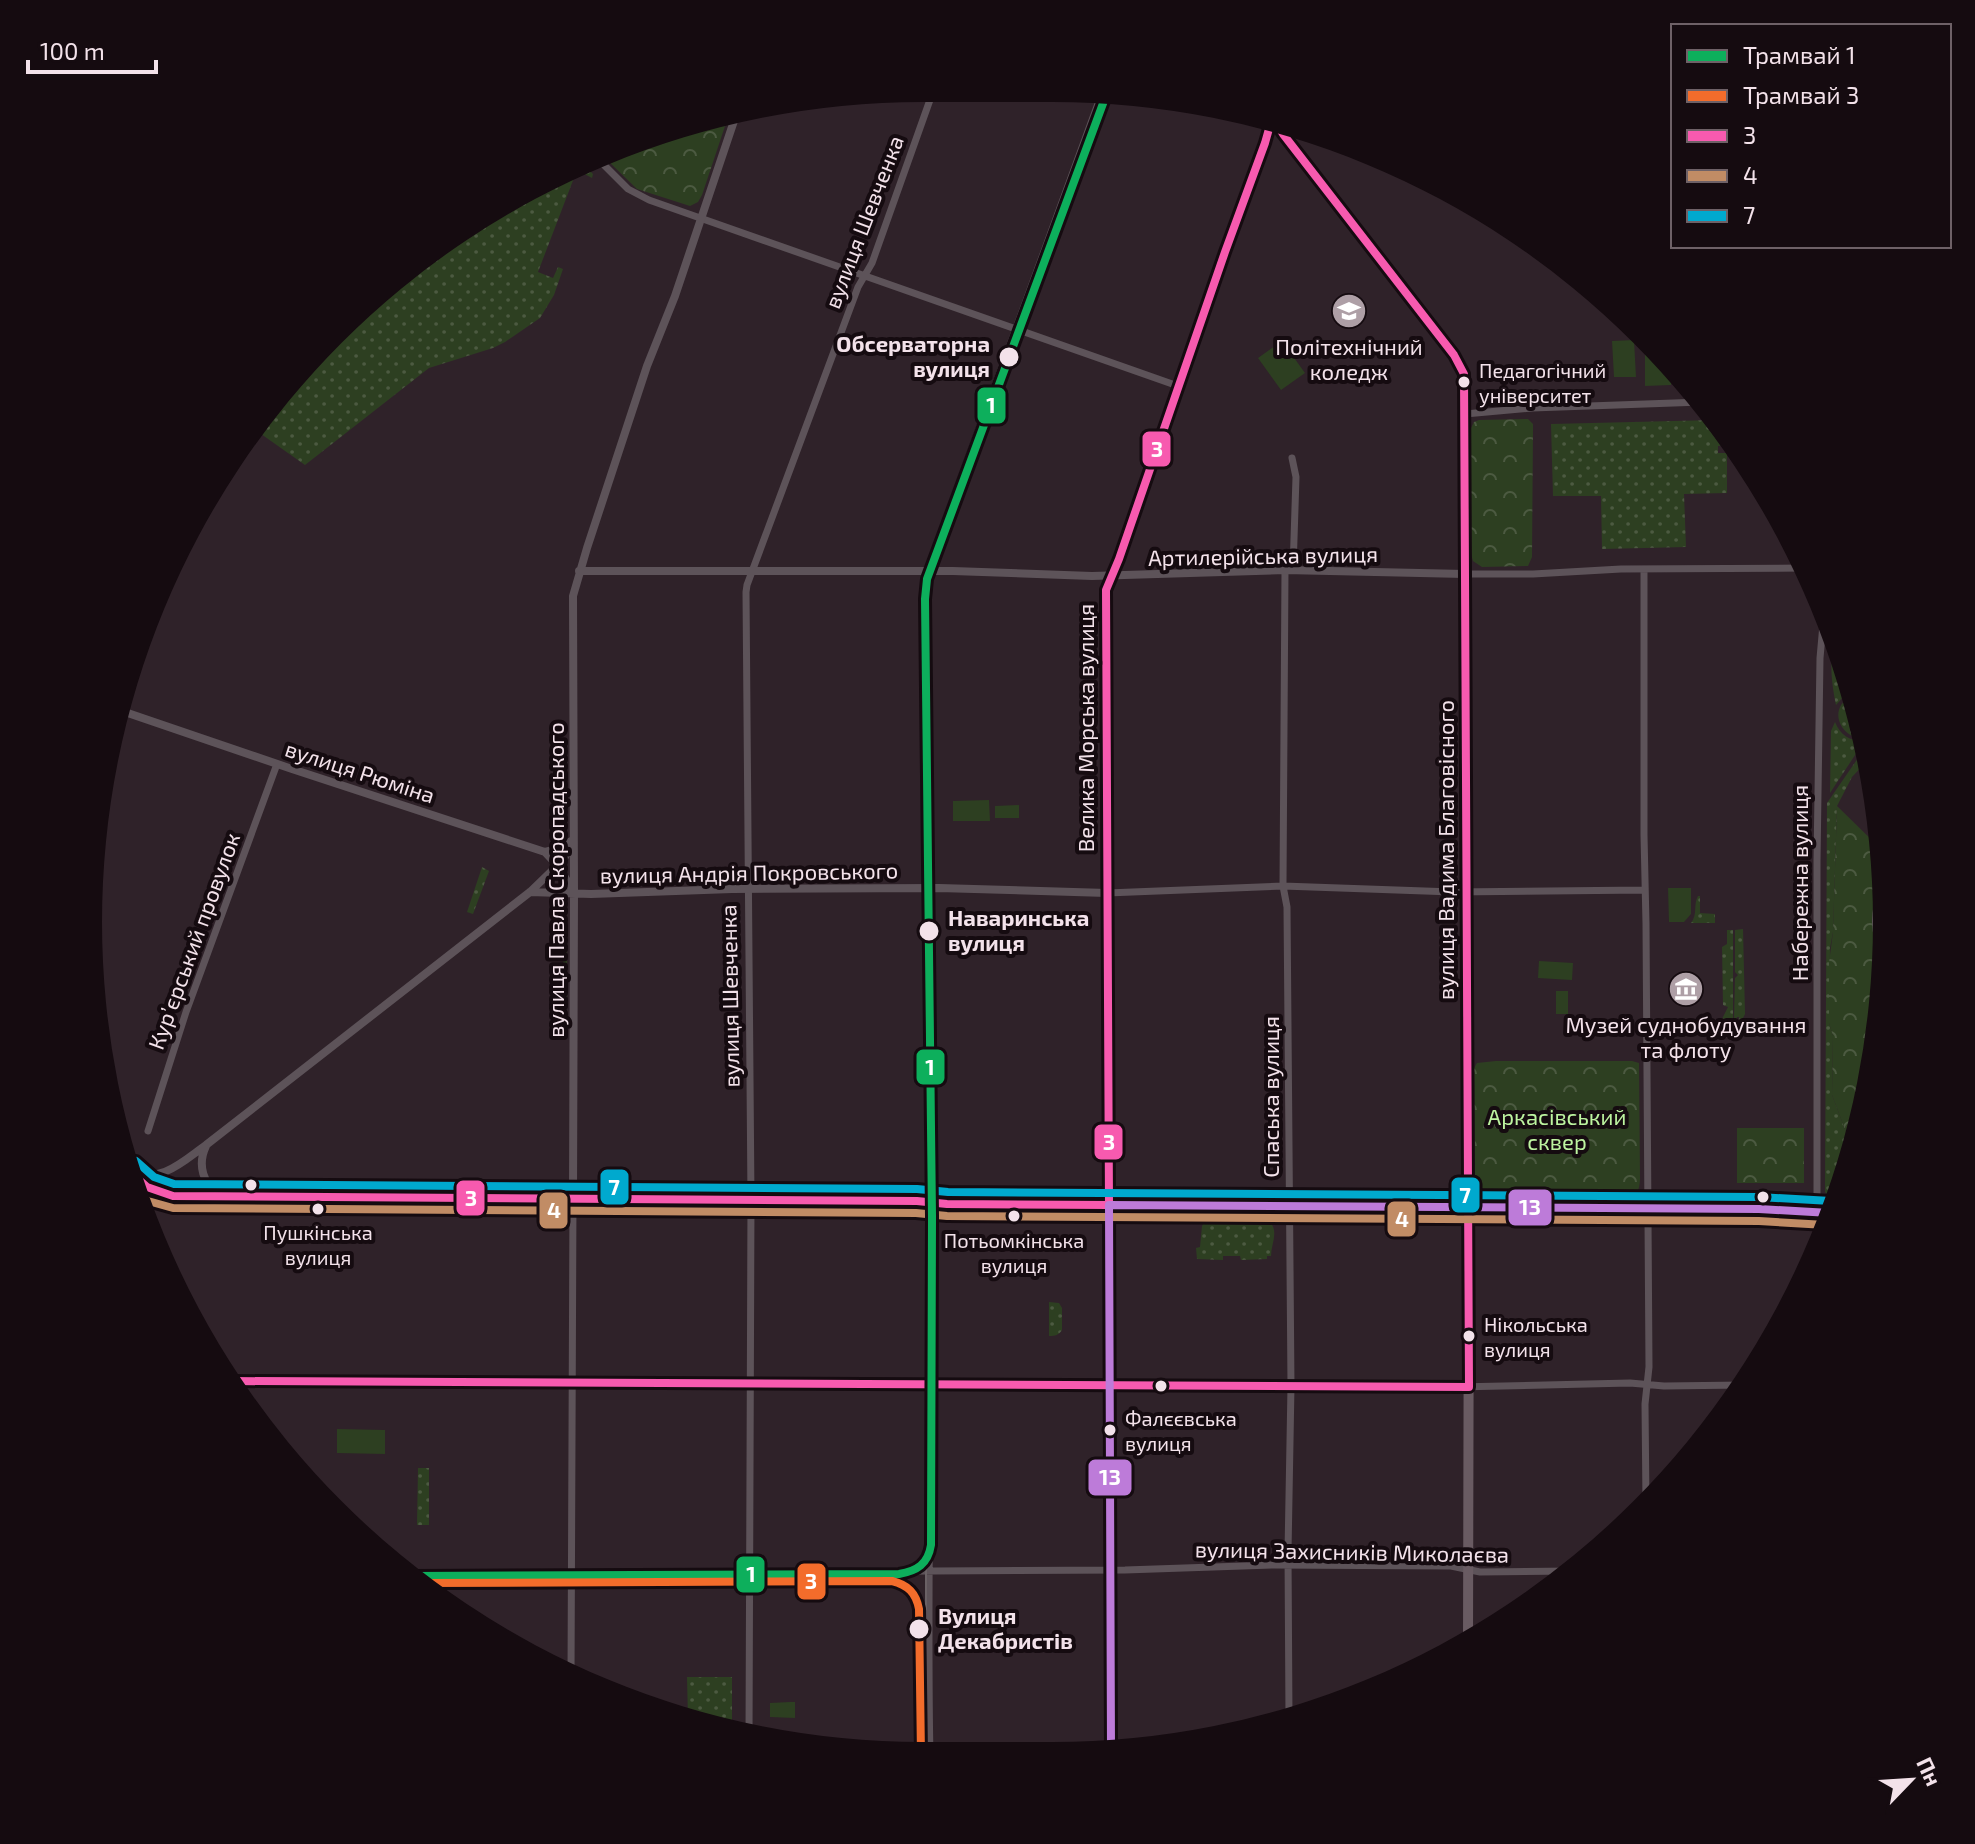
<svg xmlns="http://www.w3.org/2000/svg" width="1975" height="1844" font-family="'Exo 2',sans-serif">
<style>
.grass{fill:url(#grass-dots)}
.park{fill:url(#park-crowns)}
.garden{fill:#2d3f21}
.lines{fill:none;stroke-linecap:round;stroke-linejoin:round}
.minor{stroke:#5d5359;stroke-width:7}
.tertiary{stroke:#5d5359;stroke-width:8}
.secondary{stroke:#695e64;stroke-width:9}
.primary{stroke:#695b62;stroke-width:10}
.trunk{stroke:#685a60;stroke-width:11}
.tram{stroke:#6a6165;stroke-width:2}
.bus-1-casing{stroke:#150b10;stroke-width:14}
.bus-2-casing{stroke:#150b10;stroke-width:14}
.bus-3-casing{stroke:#150b10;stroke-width:14}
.bus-4-casing{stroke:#150b10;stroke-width:14}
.bus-1{stroke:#f75aaf;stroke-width:8}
.bus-2{stroke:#c18c65;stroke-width:8}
.bus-3{stroke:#00a9ce;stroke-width:8}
.bus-4{stroke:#bd7bd9;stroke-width:8}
.tram-1-casing{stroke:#150b10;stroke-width:14}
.tram-2-casing{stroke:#150b10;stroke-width:14}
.tram-1{stroke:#0daf5c;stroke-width:8}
.tram-2{stroke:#f36c2b;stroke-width:8}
.stop-dot{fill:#f3e2ea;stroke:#150b10;stroke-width:3}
.labels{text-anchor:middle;stroke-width:8;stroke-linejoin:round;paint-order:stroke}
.bus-label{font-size:20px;fill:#f3e2ea;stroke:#150b10;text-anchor:start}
.street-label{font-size:22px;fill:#f3e2ea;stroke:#150b10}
.stop-label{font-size:22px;font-weight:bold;fill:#f3e2ea;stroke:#150b10;text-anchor:start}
.poi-label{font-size:22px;fill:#f3e2ea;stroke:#150b10}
.park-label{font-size:22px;fill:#bdf4a0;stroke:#150b10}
.line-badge{stroke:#150b10;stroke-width:3}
.badge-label{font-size:22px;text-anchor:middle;font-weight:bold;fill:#fff}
</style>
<defs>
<pattern id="grass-dots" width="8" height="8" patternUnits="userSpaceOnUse" patternTransform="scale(2)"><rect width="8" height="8" fill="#2d3f21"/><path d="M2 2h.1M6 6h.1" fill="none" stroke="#4c5a41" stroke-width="1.8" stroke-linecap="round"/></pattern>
<pattern id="park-crowns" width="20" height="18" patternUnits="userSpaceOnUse" patternTransform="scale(2)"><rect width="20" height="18" fill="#2d3f21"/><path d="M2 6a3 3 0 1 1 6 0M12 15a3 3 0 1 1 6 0" fill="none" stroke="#4c5a41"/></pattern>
</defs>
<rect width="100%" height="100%" fill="#2f2229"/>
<path class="grass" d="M583 164 593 174 592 178 577 170 538 272 553 278 558 267 563 269 554 295 540 318 505 342 493 348 429 368 305 465 254 429 295 372 415 260 554 174Z
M1715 420 1731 443V445L1718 446V453H1727V493L1684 494 1686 547 1602 549 1601 496H1553L1551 424Z
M1836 640 1843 653 1852 692 1844 696 1836 705C1832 685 1828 659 1836 640Z
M1852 696 1855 707C1847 716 1847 726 1854 737 1835 728 1832 705 1852 696Z
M1835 722C1840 735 1850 741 1863 741V743L1830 793 1831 731Z
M1865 748 1868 760 1852 777 1837 806 1833 932 1830 948 1829 1023 1833 1036 1832 1095 1849 1140 1851 1158H1847V1170L1836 1198H1831L1825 1192 1827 803Z
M482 867 489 871 473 914 467 912Z
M1698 896H1700V913L1715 914V923H1691C1698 914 1693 905 1698 896Z
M1743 929 1745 1014 1742 1020 1739 1021V1017H1737L1736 1021H1734L1735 978 1738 975 1735 972V930Z
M564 930H567V997L562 998Z
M1727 930H1733V1021H1721L1728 1007 1723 1005 1722 947 1727 944Z
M1205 1221 1270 1222C1279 1232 1271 1244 1271 1256H1267V1259L1241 1260 1240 1256H1223V1260L1197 1259 1196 1248 1200 1247 1202 1226Z
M1049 1302 1059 1303 1062 1308V1330C1059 1335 1055 1336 1049 1336Z
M418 1468H429V1525H417Z
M687 1677H732V1732L688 1718Z"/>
<path class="park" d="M729 114 702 195 698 202 690 206 637 189 604 157Z
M1528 419 1533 424V429L1532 557 1528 566 1482 567 1473 561 1471 554V428L1474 422 1479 420Z
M1837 806 1881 849 1885 976 1859 1137 1847 1170V1158H1851L1849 1140 1832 1095 1833 1036 1829 1023V963L1833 932Z
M1496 1061H1632L1639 1063 1640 1180C1639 1190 1638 1195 1628 1199L1488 1198 1478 1192 1475 1179 1474 1068 1477 1063Z
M1737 1128H1804V1183H1737Z"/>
<path class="garden" d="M1645 339 1672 364 1671 385 1645 386Z
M1634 340 1636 377H1614L1612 341Z
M1282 341 1305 373 1281 390 1258 358Z
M989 800 990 821H953V801Z
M1019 805V818H995V806Z
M1668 888H1691V914L1684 922H1669Z
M1539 961 1573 963 1572 980 1538 978Z
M1556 991H1568V1014H1556Z
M337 1429 385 1430V1454L337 1453Z
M790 1702H795V1718L770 1717V1703Z"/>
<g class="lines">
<path class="minor" d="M598 159 628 189 649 200 1178 386
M1465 414 1532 408 1702 402
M1292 458 1296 477 1293 570
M1644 569V835L1646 924 1649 1367 1645 1404 1646 1504
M1285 570 1283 886 1287 907 1291 1386 1288 1552 1289 1719
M1465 574H1533L1621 569 1804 568
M1882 889C1873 912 1873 935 1885 957
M1107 893 1283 886 1453 892 1645 890
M148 1131 186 1012 277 764
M1817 1250V861L1820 658 1824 613
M230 1381 1096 1383 1457 1387 1630 1383 1664 1386 1743 1385
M411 1574 1125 1570 1273 1565 1451 1566 1480 1572 1572 1571
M571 1676 573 1199
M749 1737 751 1200 746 592 747 585 858 287 872 263 931 97
M912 1755 993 1754
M930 1756C927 1614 931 1473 930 1332 929 1088 925 844 923 599L924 580 1103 90"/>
<path class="tertiary" d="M579 571H953L1092 576 1285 570 1465 574
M116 709 292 769 545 852 558 866 574 892
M545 852 557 849 573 840
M530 892 591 894 732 889 939 888 1107 893
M206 1146C197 1165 203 1184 220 1196
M130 1171C161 1184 182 1162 206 1145L530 892 563 860 573 843
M573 1199 574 893 573 596 587 548 647 366 675 296 737 112"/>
<path class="secondary" d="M127 1169C135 1177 138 1188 136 1199
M134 1178 152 1190 173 1196 917 1201 947 1204 1109 1205
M140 1207 170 1197"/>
<path class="primary" d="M1109 1205 1111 1750
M1468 1645 1469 1208"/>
<path class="trunk" d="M1272 117 1265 143 1225 252 1119 559 1106 590 1109 1205 1759 1209 1830 1213
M1273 118 1283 134 1454 355 1461 366 1464 374 1469 1208"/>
<path class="tram" d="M926 1609V1546"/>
<g class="bus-1-casing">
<path id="bus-1" d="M128 1170 147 1187 173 1196 917 1201 947 1204 1109 1205 1106 590 1119 559 1225 252 1265 143 1272 118
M230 1381 1469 1387 1464 374 1454 355 1283 134 1273 118"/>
</g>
<g class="bus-2-casing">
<path id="bus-2" d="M133 1192 148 1201 173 1208 916 1213 947 1216 1759 1221 1826 1225"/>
</g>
<g class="bus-3-casing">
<path id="bus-3" d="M136 1161 154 1177 174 1184 917 1189 948 1192 1759 1197 1831 1201"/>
</g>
<g class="bus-4-casing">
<path id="bus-4" d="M1109 1205 1759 1209 1830 1213
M1109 1205 1111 1750"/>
</g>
<use href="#bus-1" class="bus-1"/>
<use href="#bus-2" class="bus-2"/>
<use href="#bus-3" class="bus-3"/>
<use href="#bus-4" class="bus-4"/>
<g class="tram-1-casing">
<path id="tram-1" d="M414 1576 899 1574C917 1571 928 1564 931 1545L932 1216 925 599 927 579 1108 90"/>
</g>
<g class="tram-2-casing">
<path id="tram-2" d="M422 1583 892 1581C908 1585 916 1593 919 1609L921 1756"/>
</g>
<use href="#tram-1" class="tram-1"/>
<use href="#tram-2" class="tram-2"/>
</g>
<defs>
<g id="university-disc" transform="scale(1.8)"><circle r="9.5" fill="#ae9fa6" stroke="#150b10"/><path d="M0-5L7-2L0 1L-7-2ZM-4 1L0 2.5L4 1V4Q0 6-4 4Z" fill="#fff"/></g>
<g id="museum-disc" transform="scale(1.8)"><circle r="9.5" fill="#ae9fa6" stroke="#150b10"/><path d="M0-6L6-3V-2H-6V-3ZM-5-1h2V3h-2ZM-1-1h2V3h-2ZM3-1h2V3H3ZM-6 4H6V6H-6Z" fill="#fff"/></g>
</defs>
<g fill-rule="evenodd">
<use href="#university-disc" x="1349" y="311"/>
<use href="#museum-disc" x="1686" y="989"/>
</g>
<g class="stop-dot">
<circle cx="1009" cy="357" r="11"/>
<circle cx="1464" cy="382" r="7"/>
<circle cx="929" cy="931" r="11"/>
<circle cx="251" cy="1185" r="7"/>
<circle cx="1763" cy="1197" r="7"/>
<circle cx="318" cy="1209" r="7"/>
<circle cx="1014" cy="1216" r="7"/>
<circle cx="1469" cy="1336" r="7"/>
<circle cx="1161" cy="1386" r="7"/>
<circle cx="1110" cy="1430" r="7"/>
<circle cx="919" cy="1629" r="11"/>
</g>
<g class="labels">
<g class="bus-label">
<text x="1479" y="378">Педагогічний<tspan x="1479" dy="25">університет</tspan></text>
<text x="318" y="1240" text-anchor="middle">Пушкінська<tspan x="318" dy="25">вулиця</tspan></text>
<text x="1014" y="1248" text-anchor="middle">Потьомкінська<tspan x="1014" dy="25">вулиця</tspan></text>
<text x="1484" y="1332">Нікольська<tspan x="1484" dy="25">вулиця</tspan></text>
<text x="1125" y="1426">Фалєєвська<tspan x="1125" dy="25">вулиця</tspan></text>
</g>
<g class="street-label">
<text transform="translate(864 222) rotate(-69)" y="8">вулиця Шевченка</text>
<text transform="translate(1263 556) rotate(-1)" y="8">Артилерійська вулиця</text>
<text transform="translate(1086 728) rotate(-90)" y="8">Велика Морська вулиця</text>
<text transform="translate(360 772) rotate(18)" y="8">вулиця Рюміна</text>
<text transform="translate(1446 850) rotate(-90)" y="8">вулиця Вадима Благовісного</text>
<text transform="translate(749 873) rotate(-1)" y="8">вулиця Андрія Покровського</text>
<text transform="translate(556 880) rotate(-90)" y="8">вулиця Павла Скоропадського</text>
<text transform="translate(1800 883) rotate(-90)" y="8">Набережна вулиця</text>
<text transform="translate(194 941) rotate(-70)" y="8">Курʼєрський провулок</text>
<text transform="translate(730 996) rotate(-91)" y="8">вулиця Шевченка</text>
<text transform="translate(1271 1097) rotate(-90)" y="8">Спаська вулиця</text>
<text transform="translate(1352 1552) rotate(1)" y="8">вулиця Захисників Миколаєва</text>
</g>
<g class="stop-label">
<text x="990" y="352" text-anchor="end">Обсерваторна<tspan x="990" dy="25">вулиця</tspan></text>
<text x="948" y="926">Наваринська<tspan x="948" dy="25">вулиця</tspan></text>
<text x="938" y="1624">Вулиця<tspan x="938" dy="25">Декабристів</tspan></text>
</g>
<g class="poi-label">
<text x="1349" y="355">Політехнічний<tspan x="1349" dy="25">коледж</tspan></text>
<text x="1686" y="1033">Музей суднобудування<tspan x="1686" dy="25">та флоту</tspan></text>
</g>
<g class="park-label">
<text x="1557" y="1125">Аркасівський<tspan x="1557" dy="25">сквер</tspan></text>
</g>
</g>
<path d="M0 0H1975V1844H0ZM922 102H1053A820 820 0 0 1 1873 922V922A820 820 0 0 1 1053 1742H922A820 820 0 0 1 102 922V922A820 820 0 0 1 922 102Z" fill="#150b10" fill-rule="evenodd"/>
<g class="line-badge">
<rect x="976" y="386" width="31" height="39" rx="8" fill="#0daf5c"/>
<rect x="1141" y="430" width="31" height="38" rx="8" fill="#f75aaf"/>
<rect x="915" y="1048" width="31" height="38" rx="8" fill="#0daf5c"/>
<rect x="1093" y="1123" width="31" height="38" rx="8" fill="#f75aaf"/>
<rect x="599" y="1168" width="31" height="38" rx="8" fill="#00a9ce"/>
<rect x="1450" y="1176" width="31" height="38" rx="8" fill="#00a9ce"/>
<rect x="455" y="1179" width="31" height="38" rx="8" fill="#f75aaf"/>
<rect x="1507" y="1188" width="46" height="39" rx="8" fill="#bd7bd9"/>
<rect x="538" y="1191" width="31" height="39" rx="8" fill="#c18c65"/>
<rect x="1386" y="1200" width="31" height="38" rx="8" fill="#c18c65"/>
<rect x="1087" y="1458" width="46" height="39" rx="8" fill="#bd7bd9"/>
<rect x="735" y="1555" width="31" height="39" rx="8" fill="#0daf5c"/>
<rect x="796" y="1562" width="31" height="39" rx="8" fill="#f36c2b"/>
</g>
<g class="badge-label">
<text x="991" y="413">1</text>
<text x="1157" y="457">3</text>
<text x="930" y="1075">1</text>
<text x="1109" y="1150">3</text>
<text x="614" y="1195">7</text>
<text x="1465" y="1203">7</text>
<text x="471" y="1206">3</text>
<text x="1530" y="1215">13</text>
<text x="554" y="1218">4</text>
<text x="1402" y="1227">4</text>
<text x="1110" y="1485">13</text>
<text x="751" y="1582">1</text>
<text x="811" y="1589">3</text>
</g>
<rect x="1671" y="24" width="280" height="224" fill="#150b10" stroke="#6e6167" stroke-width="2"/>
<rect x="1687" y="50" width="40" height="12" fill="#0daf5c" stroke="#6e6167" stroke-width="2"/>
<text x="1743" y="64" font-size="24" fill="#f3e2ea">Трамвай 1</text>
<rect x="1687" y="90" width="40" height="12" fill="#f36c2b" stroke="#6e6167" stroke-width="2"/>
<text x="1743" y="104" font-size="24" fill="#f3e2ea">Трамвай 3</text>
<rect x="1687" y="130" width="40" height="12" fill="#f75aaf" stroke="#6e6167" stroke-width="2"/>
<text x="1743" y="144" font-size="24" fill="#f3e2ea">3</text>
<rect x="1687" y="170" width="40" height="12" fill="#c18c65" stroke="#6e6167" stroke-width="2"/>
<text x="1743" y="184" font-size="24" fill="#f3e2ea">4</text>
<rect x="1687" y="210" width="40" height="12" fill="#00a9ce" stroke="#6e6167" stroke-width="2"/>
<text x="1743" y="224" font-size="24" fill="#f3e2ea">7</text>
<g transform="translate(1911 1780) rotate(65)" stroke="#150b10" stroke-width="6" paint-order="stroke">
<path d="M0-6L14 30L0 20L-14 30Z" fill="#f3e2ea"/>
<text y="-12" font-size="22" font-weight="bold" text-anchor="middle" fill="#f3e2ea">Пн</text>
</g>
<path d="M28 60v12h128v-12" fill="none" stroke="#f3e2ea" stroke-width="4"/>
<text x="40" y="60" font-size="24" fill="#f3e2ea" stroke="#150b10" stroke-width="6" paint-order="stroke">100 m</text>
</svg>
